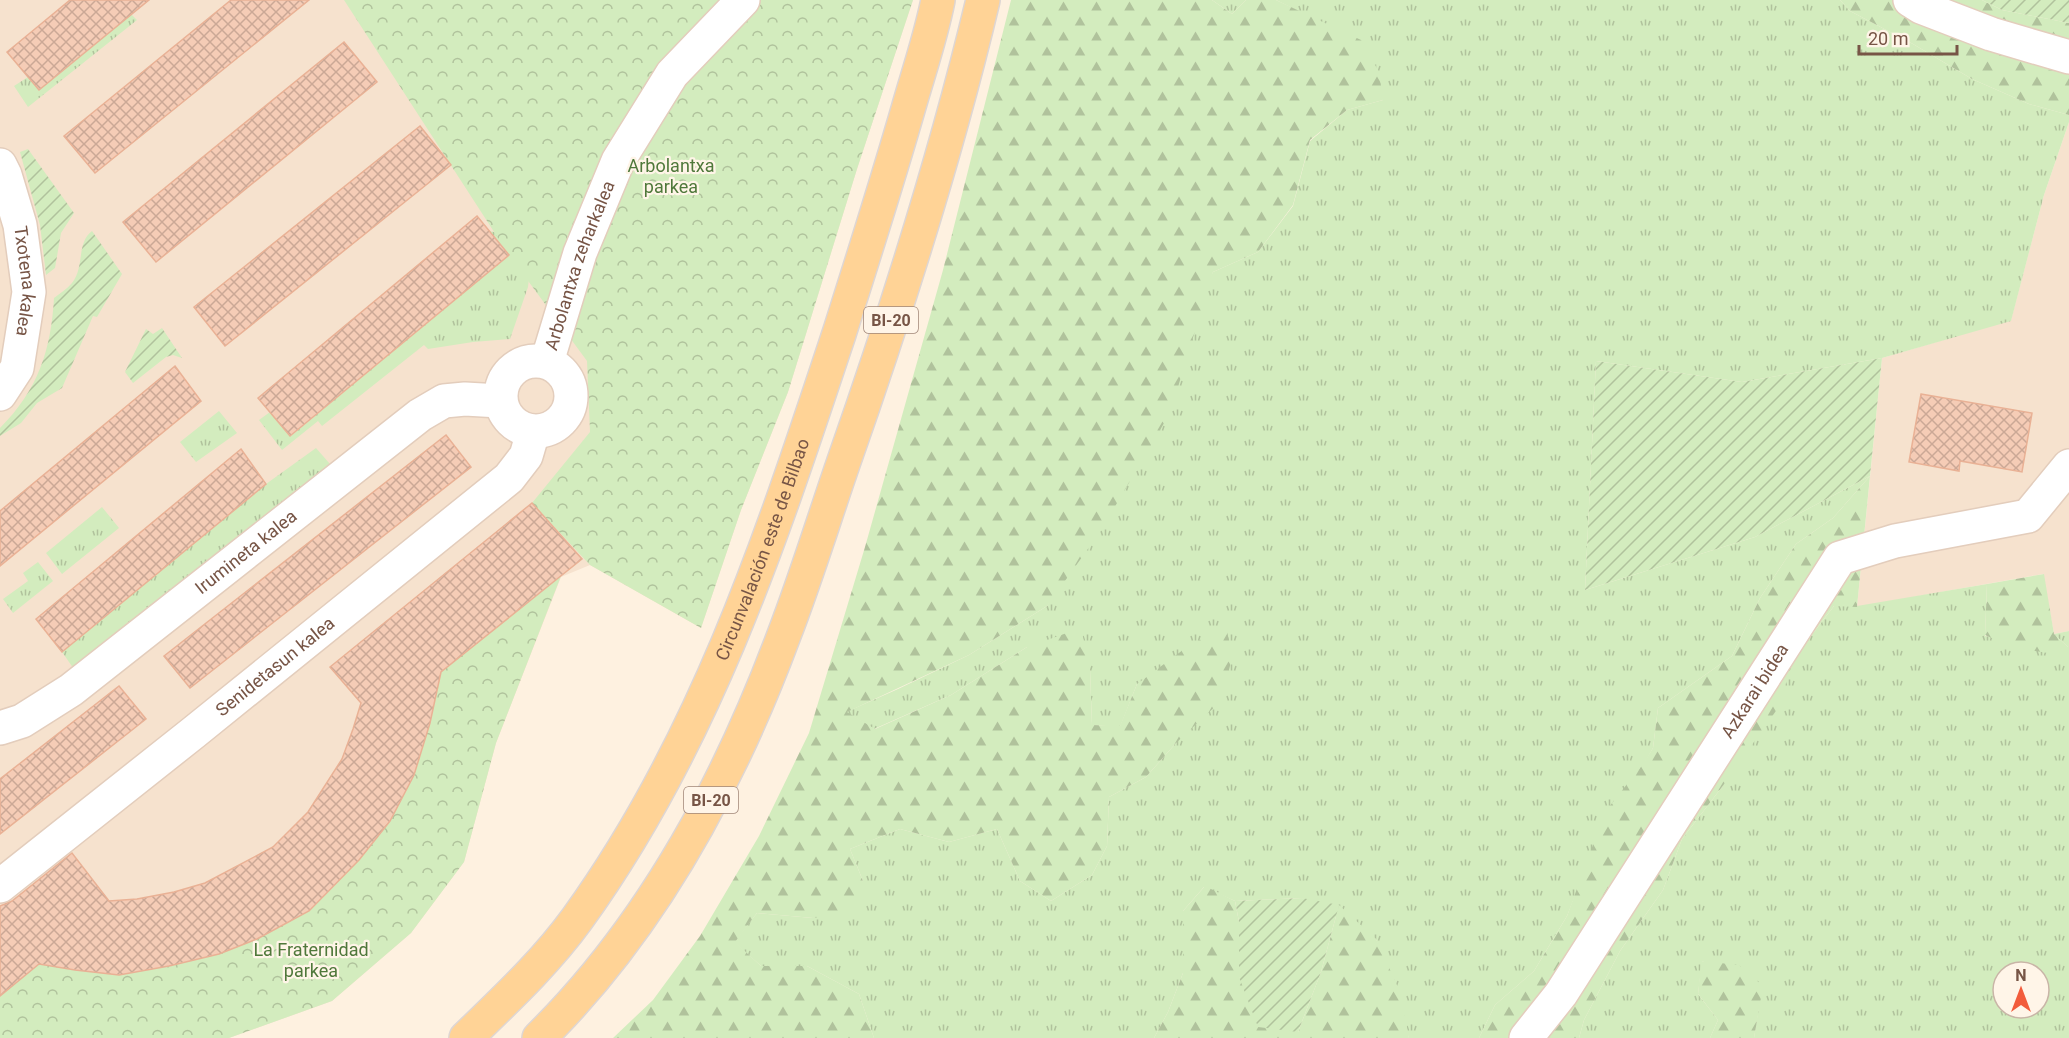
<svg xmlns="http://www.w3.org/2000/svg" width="2069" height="1038" font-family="Roboto,sans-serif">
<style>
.residential{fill:#f6e2ce}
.grass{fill:url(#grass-tufts);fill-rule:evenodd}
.forest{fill:url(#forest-firs)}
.park{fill:url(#park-crowns)}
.garden{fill:url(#garden-furrows)}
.building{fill:url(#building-cross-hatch);stroke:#e9b195;stroke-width:1.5}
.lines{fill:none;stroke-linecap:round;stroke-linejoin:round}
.minor-casing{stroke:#e3cdbc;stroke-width:36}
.major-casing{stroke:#ded6d3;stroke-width:36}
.minor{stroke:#fff;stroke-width:33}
.major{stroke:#ffd396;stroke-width:33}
.labels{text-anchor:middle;stroke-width:4.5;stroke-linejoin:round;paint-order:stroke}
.shield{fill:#fff5e8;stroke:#a08577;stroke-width:1.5}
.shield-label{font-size:16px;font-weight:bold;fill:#775546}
.park-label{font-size:18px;fill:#4f783a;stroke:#fff5e8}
.street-label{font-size:18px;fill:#775546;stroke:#fff5e8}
</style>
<defs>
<pattern id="grass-tufts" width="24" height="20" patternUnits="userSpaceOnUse" patternTransform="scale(1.5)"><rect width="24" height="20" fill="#d3ecbe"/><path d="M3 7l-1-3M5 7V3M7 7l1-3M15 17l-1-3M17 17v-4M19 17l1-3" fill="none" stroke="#b0c29c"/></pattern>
<pattern id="forest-firs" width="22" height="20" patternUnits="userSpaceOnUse" patternTransform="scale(1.5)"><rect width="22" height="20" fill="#d3ecbe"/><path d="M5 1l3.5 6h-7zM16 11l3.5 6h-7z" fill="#b0c29c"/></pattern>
<pattern id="park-crowns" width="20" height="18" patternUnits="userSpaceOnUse" patternTransform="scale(1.5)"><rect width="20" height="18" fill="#d3ecbe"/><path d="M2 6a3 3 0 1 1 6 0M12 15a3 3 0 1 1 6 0" fill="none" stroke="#b0c29c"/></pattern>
<pattern id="garden-furrows" width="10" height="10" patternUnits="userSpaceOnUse" patternTransform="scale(1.5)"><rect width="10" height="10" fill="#d3ecbe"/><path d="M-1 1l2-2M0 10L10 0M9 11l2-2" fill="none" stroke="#b0c29c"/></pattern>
<pattern id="building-cross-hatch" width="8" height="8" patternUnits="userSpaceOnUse" patternTransform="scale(1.5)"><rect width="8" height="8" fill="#f5ccb6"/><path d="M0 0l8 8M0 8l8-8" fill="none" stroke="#cba896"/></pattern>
</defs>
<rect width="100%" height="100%" fill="#fef1e0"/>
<path class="residential" d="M0 0H913L857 169 788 392 741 510 701 628 590 565 561 577 496 743 464 862 411 933 332 1001 229 1038H0Z
M2069 122V631L2054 634 2043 574 1857 607 1882 358 2011 320 2044 195Z"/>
<path class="grass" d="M1212 0H1246L1232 14Z
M1276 0H1840L1850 11 1913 44 1972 79 2029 104 2069 115V122L2044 195 2011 321 1882 358 1742 382 1596 361 1585 590 1755 537 1870 476 1833 518 1796 544 1760 598 1732 656 1658 708 1653 748 1587 865 1567 916 1534 971 1495 1005 1479 1038H1409L1376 939 1302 898 1235 901 1204 887 1183 911V973L1168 1012 1154 1038H874L859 994 807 966H761L734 942 757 913 813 918 863 881 850 849 900 829 949 842 997 829 1020 881 1051 901 1092 875 1107 846 1109 797 1146 777 1176 743 1137 684 1120 727 1092 725 1090 669 1027 647 951 695 874 729 846 712 898 689 969 655 1047 606 1213 272 1258 252 1293 206 1310 141 1347 110 1383 100 1308 16Z
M131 14 137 20 28 107 14 86 28 77 39 90Z
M489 231 509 235 531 260 528 287 510 339 473 342 428 349 424 345 322 426 318 421 282 450 259 420 270 412 291 436 509 255Z
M219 411 237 433 196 462 180 442Z
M316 448 330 464 76 672 62 652 266 484Z
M102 507 119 528 62 574 46 553Z
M38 562 53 581 13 613 3 599 28 581 23 573Z
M1987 584 1985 636 2068 647 2054 634 2069 631V1038H1754L1762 986 1702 961 1698 994 1718 1020 1710 1038H1579L1584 1020 1620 951 1663 890 1682 839 1722 787 1794 658 1834 606H1857ZM2003 972H2039V1008H2003Z"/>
<path class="forest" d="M1011 0H1212L1232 14 1246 0H1276L1361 40 1379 72 1383 100 1347 110 1310 140 1293 205 1258 252 1213 272 1170 413 1100 532 1047 606 969 655 847 712 875 729 951 695 1027 647 1081 628 1090 669 1092 725 1120 726 1137 684 1187 647 1226 625 1232 658 1221 701 1176 743 1146 777 1109 797 1107 846 1092 875 1051 901 1020 881 997 829 949 842 900 829 850 849 863 881 856 913 813 918 757 913 735 942 761 966H807L859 994 874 1038H613L653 1000 700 936 759 836 809 733 865 547 943 270Z
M1840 0H1982L2002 10 2069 23V115L2029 104 1972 79 1913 44 1850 11Z
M1870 476 1857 607 1834 606 1794 658 1778 708 1722 787 1682 839 1663 890 1620 951 1584 1020 1579 1038H1479L1495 1005 1534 971 1567 916 1605 812 1643 764 1653 748 1658 708 1732 656 1760 598 1796 544 1833 518Z
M2044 574 2054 634 2068 647 2048 653 2011 647 1985 635 1987 584Z
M1205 886 1235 901 1239 922V977L1298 1032 1321 972 1339 905 1376 939 1401 994 1409 1038H1154L1168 1012 1183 973V911Z
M1701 961 1739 965 1763 986 1754 1038H1710L1718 1020 1698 994Z"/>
<path class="park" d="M344 0H913L857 169 788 392 741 510 701 628 590 565 532 503 590 432 587 361 509 255Z
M561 576 496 743 464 862 411 933 332 1001 229 1038H0V996L39 964 75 970 119 975 169 966 219 954 257 939 300 916 359 860 390 821 414 775 430 723 441 672Z"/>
<path class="garden" d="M1982 0H2069V23L2002 10Z
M28 149 74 213 61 233 55 268 46 275 40 225 20 152Z
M92 231 122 274 97 317 93 316 62 388 37 403 21 423 0 436V428C38 390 51 350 54 298 60 293 67 289 72 283 85 267 76 243 92 231Z
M162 328 182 358 173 355 166 357 133 383 125 372 146 329 153 334Z
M1882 358 1870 476 1755 537 1585 590 1596 361 1742 382Z
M1302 898 1339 905 1321 972 1298 1032 1258 1027 1239 977V922L1235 901Z"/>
<path class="building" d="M70 0H149L39 90 7 52Z
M231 0H309L95 173 64 136Z
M344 42 377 82 156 262 123 222Z
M420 126 451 165 225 346 194 307Z
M477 216 509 255 290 436 258 398Z
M175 366 201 401 0 566V511Z
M1921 394 2032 413 2022 472 1960 461 1959 471 1909 462Z
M446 435 471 467 190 688 164 656Z
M241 449 266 484 62 652 36 619Z
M532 503 582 559 441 672 430 723 414 775 390 821 359 860 309 911 257 939 219 954 169 966 119 975 75 970 39 964 0 996V906L12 901 72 853 109 901 137 899 174 892 205 883 273 847 308 812 342 759 353 729 361 703 330 667Z
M119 686 146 719 0 834V779Z"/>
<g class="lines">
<g class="minor-casing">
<g id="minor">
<path d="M1910 0 1921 7 1991 34 2069 57"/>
<path id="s1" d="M0 165 5 175 20 225 29 292 17 368 0 394"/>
<circle cx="536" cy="396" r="35"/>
<path id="s2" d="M547 362 580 253 618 161 672 74 743 0"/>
<path id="s3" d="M0 728 22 721 71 690 420 415 444 401 465 399 500 401"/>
<path id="s4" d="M0 886 193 733 509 478 526 456 533 432"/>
<path id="s5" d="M1526 1038 1561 994 1840 558 1895 541 2028 516 2069 466"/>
</g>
</g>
<g class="major-casing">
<g id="major">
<path id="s6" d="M466 1038C505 1000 545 963 577 919 705 742 771 539 839 334 863 258 887 183 909 106 919 71 931 36 938 0"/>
<path d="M539 1038C652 927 729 783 784 635 806 578 824 519 844 461 897 310 946 156 983 0"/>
</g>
</g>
<use href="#minor" class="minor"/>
<use href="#major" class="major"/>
</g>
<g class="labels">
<g class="shield">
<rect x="864" y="307" width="54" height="26" rx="4.5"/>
<rect x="684" y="787" width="54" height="26" rx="4.5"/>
</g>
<g class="shield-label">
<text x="891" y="326">BI-20</text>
<text x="711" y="806">BI-20</text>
</g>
<g class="park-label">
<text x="671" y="172">Arbolantxa<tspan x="671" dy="21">parkea</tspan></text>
<text x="311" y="956">La Fraternidad<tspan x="311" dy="21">parkea</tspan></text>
</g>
<g class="street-label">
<text dy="6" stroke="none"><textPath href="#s2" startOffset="102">Arbolantxa zeharkalea</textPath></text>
<text dy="6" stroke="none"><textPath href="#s1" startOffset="120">Txotena kalea</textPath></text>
<text dy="6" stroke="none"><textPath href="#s6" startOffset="578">Circunvalación este de Bilbao</textPath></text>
<text dy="6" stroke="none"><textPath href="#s3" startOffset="304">Irumineta kalea</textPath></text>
<text dy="6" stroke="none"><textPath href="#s4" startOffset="352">Senidetasun kalea</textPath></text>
<text dy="6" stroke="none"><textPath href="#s5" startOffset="416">Azkarai bidea</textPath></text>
</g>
</g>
<g transform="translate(2021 990)"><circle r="28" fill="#fff5e8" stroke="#c9b5a7" stroke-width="1.5"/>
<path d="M0-4.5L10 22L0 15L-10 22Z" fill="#f25c3b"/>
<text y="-9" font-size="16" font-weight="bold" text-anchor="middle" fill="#775546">N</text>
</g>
<path d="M1859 45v9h98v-9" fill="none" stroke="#775546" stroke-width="3"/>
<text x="1868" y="45" font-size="18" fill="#775546" stroke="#fff5e8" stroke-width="4.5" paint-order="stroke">20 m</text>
</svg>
